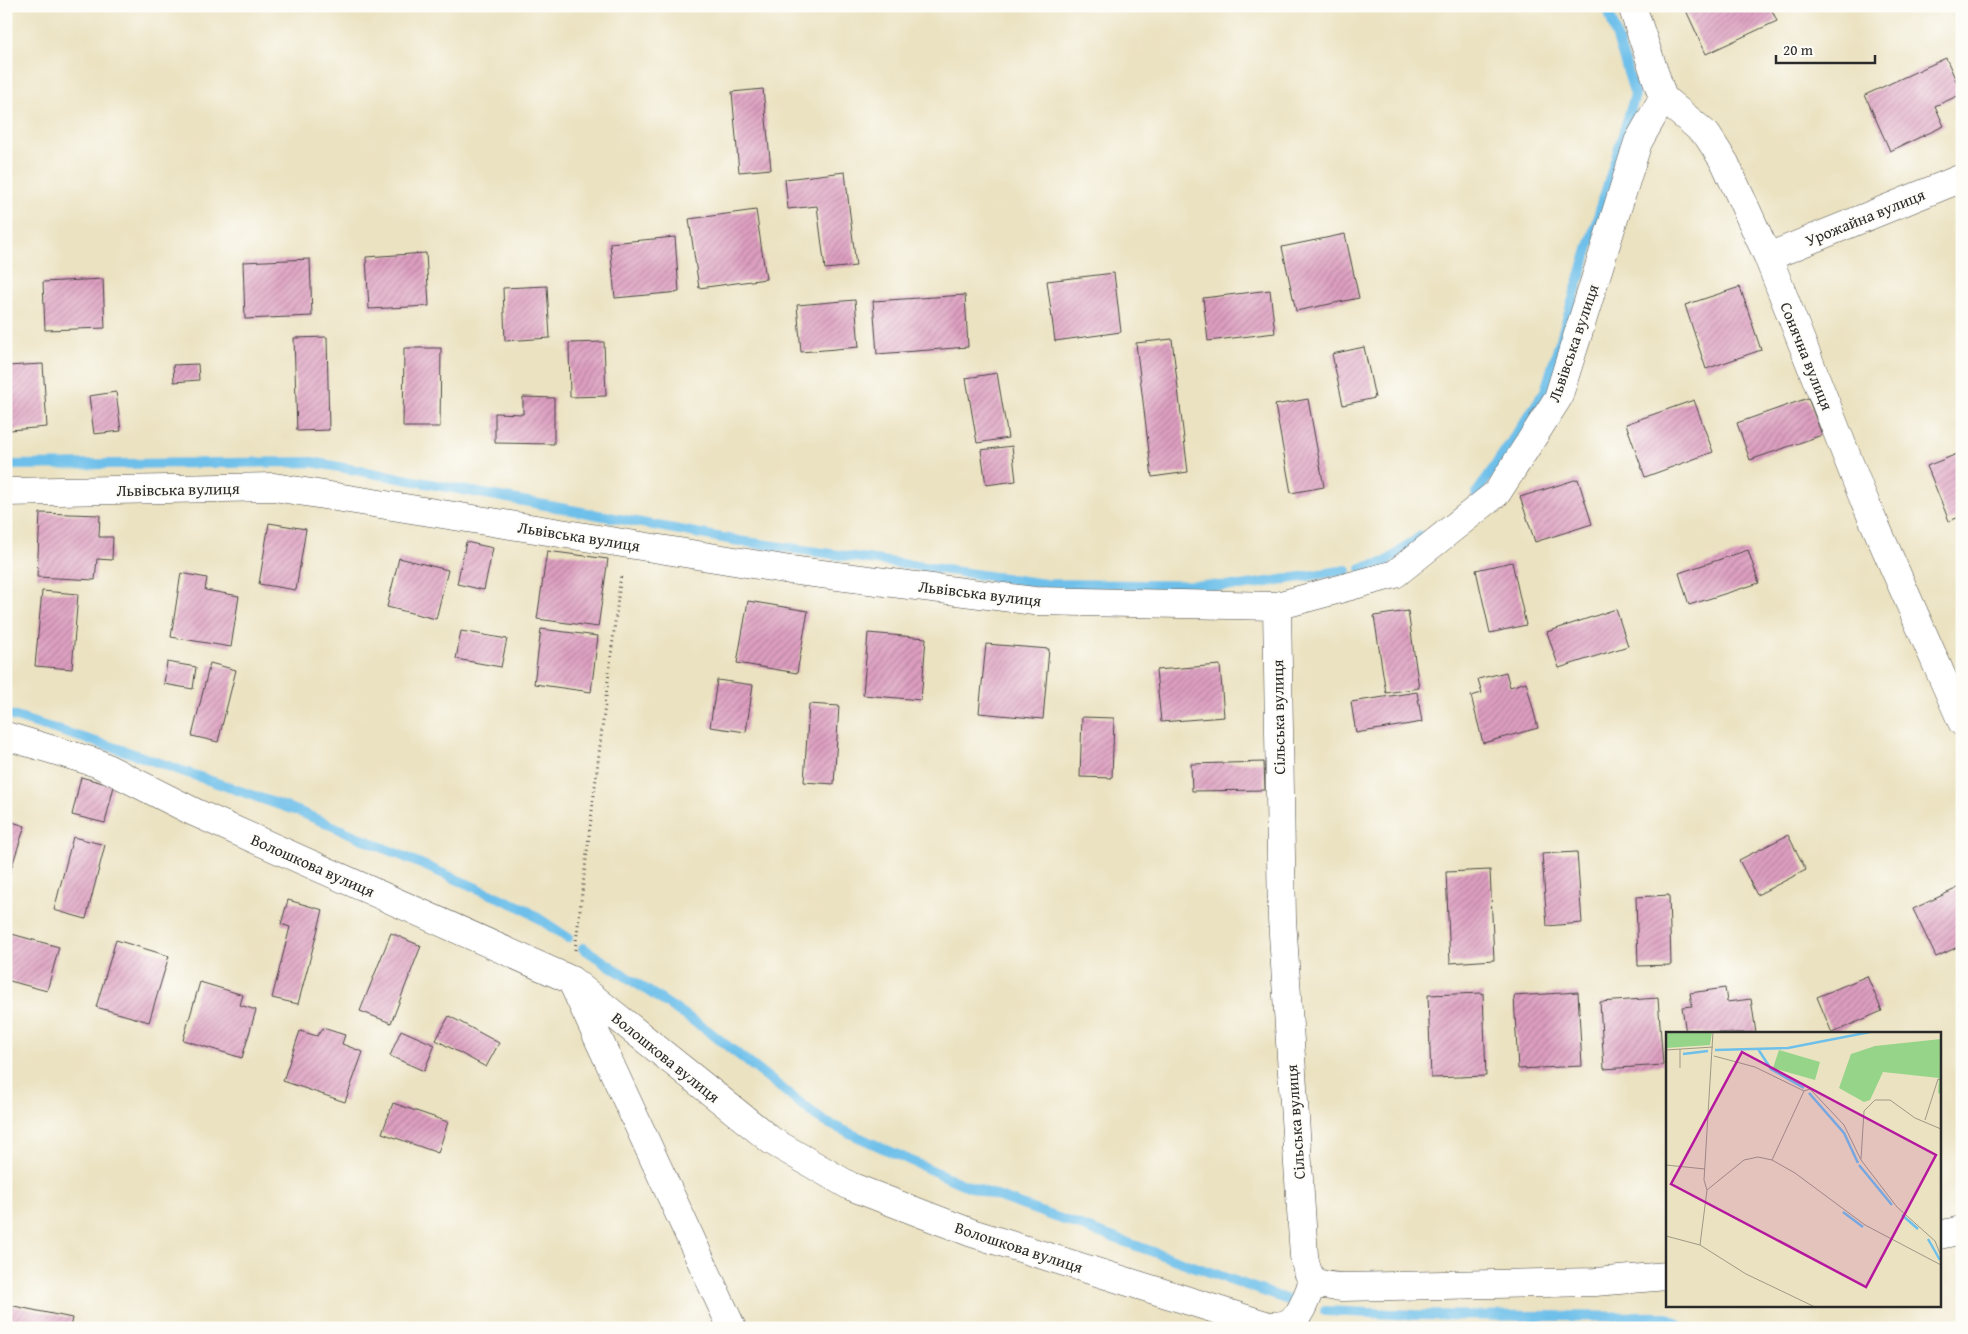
<svg xmlns="http://www.w3.org/2000/svg" width="1968" height="1334" font-family="'Gentium Book Plus',serif">
<style>
.lines{fill:none;stroke-linecap:round;stroke-linejoin:round}
.stream{stroke:#6ec0ea;stroke-width:10}
.building{fill:url(#building-hatch)}
.minor-casing{stroke:#484642;stroke-width:29}
.path{stroke:#484642;stroke-width:3;stroke-dasharray:1 4;stroke-linecap:butt}
.minor{stroke:#fff;stroke-width:28}
.labels{text-anchor:middle;stroke-width:4;stroke-linejoin:round;paint-order:stroke}
.street-label{font-size:16px;fill:#2b2b2b;stroke:#fdfcf7}
.inset-river{fill:none;stroke:#6ec0ea;stroke-width:2.5}
.inset-road{fill:none;stroke:#9e9985;stroke-width:1}
.view{fill:#b5179e;fill-opacity:0.15;stroke:#b5179e;stroke-width:2.5}
.inset-edge{fill:none;stroke:#2b2b2b;stroke-width:2.5}
</style>
<defs>
<pattern id="building-hatch" width="6" height="6" patternUnits="userSpaceOnUse" patternTransform="scale(1.25)"><rect width="6" height="6" fill="#dd9ec0"/><path d="M-1 1l2-2M0 6l6-6M5 7l2-2" fill="none" stroke="#b3819c"/></pattern>
</defs>
<rect width="100%" height="100%" fill="#fdfcf7"/>
<filter id="ink" filterUnits="userSpaceOnUse"><feTurbulence type="fractalNoise" baseFrequency=".02" numOctaves="2"/><feDisplacementMap in="SourceGraphic" scale="10" xChannelSelector="R" yChannelSelector="G"/><feConvolveMatrix kernelMatrix="1 2 1 2 8 2 1 2 1" color-interpolation-filters="sRGB"/></filter>
<filter id="wash" filterUnits="userSpaceOnUse"><feTurbulence type="fractalNoise" baseFrequency=".0096" numOctaves="4" result="noise"/><feDisplacementMap in="SourceGraphic" scale="20" xChannelSelector="R" yChannelSelector="G"/><feGaussianBlur stdDeviation="1.12" result="paint"/><feColorMatrix in="noise" values="0 0 0 0 0 0 0 0 0 0 0 0 0 0 0 0 0 1.4 0 .05"/><feComposite in="paint" operator="in"/></filter>
<g filter="url(#wash)">
<rect width="100%" height="100%" fill="#ebe2c1"/>
<g class="lines">
<path class="stream" d="M6 465 312 462 739 541 1046 584 1241 586 1347 570
M1476 494 1545 391 1635 95 1607 6
M1361 568 1386 562 1421 536
M6 714 122 750 300 812 523 908 568 938
M583 948 707 1030 823 1121 960 1183 1291 1301
M1325 1311 1415 1315 1666 1317 1684 1328"/>
</g>
<g id="blocks">
<path class="building" d="M1684 6H1770L1777 21 1706 54Z
M1946 58 1962 94 1935 106 1944 126 1890 151 1865 95Z
M763 89 771 169 739 172 732 92Z
M845 172 856 266 825 269 817 206 788 209 785 179Z
M756 210 766 279 699 288 689 219Z
M1345 234 1359 298 1296 311 1282 247Z
M675 237 679 292 615 298 610 243Z
M426 253 429 306 369 309 366 257Z
M310 259 312 316 245 319 243 262Z
M1114 273 1121 332 1055 341 1047 281Z
M103 279 105 328 45 330 43 282Z
M547 286 550 338 505 341 503 288Z
M1740 287 1761 350 1706 369 1685 305Z
M1270 290 1275 333 1208 341 1203 298Z
M965 295 968 347 877 354 873 301Z
M855 300 859 347 801 352 797 305Z
M327 337 329 430 297 431 294 338Z
M1172 339 1188 472 1152 477 1136 343Z
M604 342 606 396 570 397 569 343Z
M1364 347 1375 398 1343 405 1332 354Z
M404 348H441L440 427H403Z
M43 364 47 427 10 430 6 366Z
M198 364 199 380 174 382 173 365Z
M997 373 1008 438 977 443 966 378Z
M116 392 121 431 94 434 89 396Z
M523 397 554 398V444L495 443V413L523 414Z
M1808 398 1822 435 1750 460 1737 423Z
M1308 399 1324 487 1291 493 1275 405Z
M1694 400 1713 452 1645 477 1626 424Z
M1012 446 1016 481 986 485 981 450Z
M1962 452V516L1949 521 1927 466Z
M1578 479 1592 524 1535 542 1520 497Z
M40 513 100 515 99 537H113L112 560 97 559 95 580 37 577Z
M269 523 306 529 296 590 259 584Z
M466 542 493 548 484 590 457 584Z
M1748 550 1759 583 1689 605 1679 573Z
M547 551 608 559 598 627 537 619Z
M399 558 448 570 436 619 387 607Z
M1512 562 1526 625 1490 633 1476 570Z
M181 573 207 578 205 590 239 596 231 647 171 637Z
M42 591 78 594 72 669 35 666Z
M748 601 808 611 797 673 737 663Z
M1616 609 1628 646 1559 668 1547 632Z
M1408 611 1419 688 1386 693 1374 616Z
M541 629 598 636 591 692 534 684Z
M461 631 507 639 501 667 456 659Z
M868 633 926 638 921 700 863 695Z
M986 644 1049 649 1043 719 979 713Z
M167 662 196 667 193 689 164 684Z
M210 663 236 670 218 742 192 736Z
M1220 665 1224 717 1161 722 1156 670Z
M1506 672 1510 687 1526 682 1538 728 1483 743 1471 696 1482 693 1478 679Z
M717 680 753 685 746 732 710 727Z
M1417 692 1422 722 1356 733 1351 702Z
M809 704 839 706 834 784 804 782Z
M1082 717 1114 718 1112 778 1080 777Z
M1264 762 1265 790 1192 791 1191 764Z
M81 777 114 786 105 823 72 815Z
M6 820 25 826 7 881H6Z
M1788 835 1806 870 1757 895 1739 860Z
M73 837 105 845 86 919 54 910Z
M1577 852 1582 923 1547 926 1542 854Z
M1490 870 1494 960 1450 963 1446 872Z
M1962 886V945L1936 957 1913 909Z
M1669 895 1671 965 1638 966 1636 897Z
M288 900 323 910 298 1004 272 998 290 927 281 924Z
M8 933 59 947 47 991 6 980Z
M391 933 421 946 391 1023 360 1011Z
M116 940 169 956 149 1022 96 1007Z
M1867 976 1882 1011 1832 1033 1817 997Z
M200 982 243 995 240 1005 256 1010 242 1058 183 1040Z
M1725 988 1727 1002 1751 999 1756 1033H1686L1682 1007 1692 1006 1690 993Z
M1578 992 1582 1066 1518 1069 1514 996Z
M1483 993 1486 1076 1431 1078 1428 995Z
M1658 998 1663 1065 1604 1069 1600 1002Z
M449 1016 499 1043 486 1067 436 1040Z
M323 1028 345 1035 342 1044 363 1052 345 1102 283 1081 300 1031 317 1036Z
M401 1030 435 1045 424 1071 390 1056Z
M393 1103 448 1122 438 1153 382 1133Z
M9 1305 72 1318 70 1328H6Z"/>
</g>
</g>
<g filter="url(#ink)">
<use href="#blocks" fill-opacity="0" stroke="#484642" stroke-width="1"/>
<g class="lines">
<g class="minor-casing">
<path id="minor" d="M1632 6 1663 98 1707 135 1725 163 1768 257 1862 495 1962 722
M1768 257 1962 178
M6 492 274 487 790 570 1034 601 1277 606 1395 574 1497 493 1558 398 1638 142 1663 98
M1277 606 1282 919 1304 1256C1309 1284 1315 1285 1342 1287L1595 1282 1667 1276
M6 736 97 763 194 812 571 980 772 1141 850 1186 972 1233 1269 1326C1300 1328 1302 1306 1313 1282
M573 984 732 1328
M1939 1235 1962 1230"/>
</g>
<path class="path" d="M575 950 621 574"/>
<use href="#minor" class="minor"/>
</g>
</g>
<g class="labels">
<g class="street-label">
<text transform="translate(1865 217) rotate(-22)" y="6">Урожайна вулиця</text>
<text transform="translate(1573 343) rotate(-71)" y="6">Львівська вулиця</text>
<text transform="translate(1807 356) rotate(68)" y="6">Сонячна вулиця</text>
<text transform="translate(178 489) rotate(-1)" y="6">Львівська вулиця</text>
<text transform="translate(579 536) rotate(9)" y="6">Львівська вулиця</text>
<text transform="translate(980 593) rotate(7)" y="6">Львівська вулиця</text>
<text transform="translate(1278 717) rotate(-91)" y="6">Сільська вулиця</text>
<text transform="translate(313 865) rotate(24)" y="6">Волошкова вулиця</text>
<text transform="translate(666 1057) rotate(39)" y="6">Волошкова вулиця</text>
<text transform="translate(1295 1122) rotate(-94)" y="6">Сільська вулиця</text>
<text transform="translate(1019 1247) rotate(18)" y="6">Волошкова вулиця</text>
</g>
</g>
<g transform="translate(1666 1032)">
<rect width="275" height="275" fill="#ebe2c1"/>
<path d="M0 0H46L44 13 0 16ZM113 18 154 30 149 48 107 36Z" fill="#96d48a"/>
<path d="M275 7V62L272 61 273 46 217 40 204 68 198 70 173 56 185 22 209 14Z" fill="#96d48a"/>
<path class="inset-river" d="M92 17 105 37 138 56M49 18 122 16 204 0M17 22 42 19M143 61 178 101 192 131M193 133 226 173M177 180 197 195M236 183 252 197M262 207 274 228"/>
<path class="inset-road" d="M14 17V36M0 18 47 15M48 24 89 35 138 59 106 128M138 59 144 57 178 93 195 128 231 175 269 209 275 224M259 88 272 47 275 48M195 127 198 79 209 68H224L249 86 275 97M0 133 39 137M41 158 78 128 92 125 106 128 129 141 199 193 275 233M0 204 34 213 80 242 149 275M34 213 41 158 38 148 47 0"/>
<path class="view" d="M76 20 270 123 200 255 5 152Z"/>
<rect width="275" height="275" class="inset-edge"/>
</g>
<rect width="1968" height="1334" fill="none" stroke="#fdfcf7" stroke-width="25"/>
<path d="M1776 55v8h99v-8" fill="none" stroke="#2b2b2b" stroke-width="2.5"/>
<text x="1783" y="55" font-size="15" fill="#2b2b2b" stroke="#fdfcf7" stroke-width="4" paint-order="stroke">20 m</text>
</svg>
